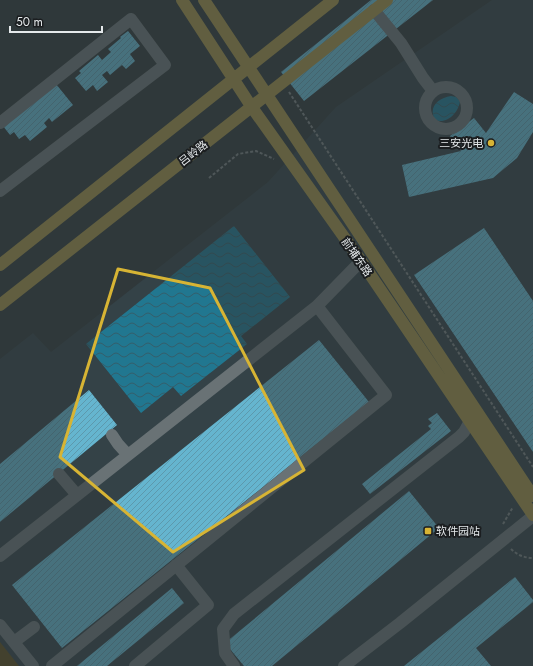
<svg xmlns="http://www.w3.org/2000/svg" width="533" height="666" font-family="Jost,'Noto Sans SC',sans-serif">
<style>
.built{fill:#344247}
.grass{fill:#5b4d20}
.water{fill:url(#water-waves)}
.building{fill:url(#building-hatch)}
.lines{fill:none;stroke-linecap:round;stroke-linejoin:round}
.path{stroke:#767d7f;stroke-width:2;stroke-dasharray:3 2;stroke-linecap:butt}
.minor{stroke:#697275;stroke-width:12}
.major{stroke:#9d8d47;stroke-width:12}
.marked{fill:none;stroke:#d7b434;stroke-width:3;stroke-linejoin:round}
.poi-dot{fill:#d7b434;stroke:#1b1e20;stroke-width:1.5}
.labels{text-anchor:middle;stroke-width:4;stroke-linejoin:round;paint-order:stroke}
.poi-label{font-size:11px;fill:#e5e9eb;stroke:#1b1e20;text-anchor:end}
.street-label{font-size:11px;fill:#e5e9eb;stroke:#1b1e20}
</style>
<defs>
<pattern id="water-waves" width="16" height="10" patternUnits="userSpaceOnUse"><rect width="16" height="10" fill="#217790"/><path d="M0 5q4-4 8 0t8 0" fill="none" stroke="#335e6b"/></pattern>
<pattern id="building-hatch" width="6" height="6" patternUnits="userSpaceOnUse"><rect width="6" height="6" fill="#65b5cf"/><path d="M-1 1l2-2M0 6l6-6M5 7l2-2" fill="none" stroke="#5d99ad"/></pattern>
</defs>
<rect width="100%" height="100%" fill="#30383a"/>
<path class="built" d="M492 0H533V666H0V359L33 333 51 352 268 182 336 107Z"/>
<path class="grass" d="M0 642 19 666H0Z"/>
<path class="water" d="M451 96 456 97 460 101C459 112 447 125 435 120 428 107 438 98 451 96Z
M234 226 290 297 241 336 247 344 181 396 173 387 141 413 86 344Z"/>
<path class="building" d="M371 0H433L304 101 281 72Z
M128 31 140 46 130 54 135 61 126 69 122 65 110 75 107 71 102 75 108 82 97 91 93 85 86 91 75 78 81 73 79 71 98 55 102 60 111 52 108 49 121 38 120 37Z
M56 84 73 105 52 122 49 118 44 123 47 127 30 141 25 135 19 139 14 132 10 135 3 126Z
M514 92 533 104V132L517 158 493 178 409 197 402 165 461 151 450 136 474 118 486 133Z
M484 228 533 301V452L414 275Z
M319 340 369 402 62 648 12 585Z
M89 390 117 425 0 522V464Z
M437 413 451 431 370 494 362 484 431 429 428 426 432 423 428 419Z
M409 491 439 528 272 666H244L225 643Z
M515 577 533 600V602L476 648 491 666H404Z
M172 588 184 603 107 666H77Z"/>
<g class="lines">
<path class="path" d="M289 92 533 467
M209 178 238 154 256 151 274 159
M503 524 513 507
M511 549C517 555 525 558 533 558"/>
<path class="minor" d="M374 10 401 43 423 78 433 91
M425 108a21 21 0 1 1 42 0a21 21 0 1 1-42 0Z
M0 123 131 19 165 65 0 191
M112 435 118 444 128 455
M59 474 77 495
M0 556 317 306 361 261
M0 625 33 666
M14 642 34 627
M52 666 386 395 317 306
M135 666 208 605 176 565
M234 666 225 653 223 629 234 614 459 437 464 432 470 421
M344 666 400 623 533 516"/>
<path class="major" d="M182 0 251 106 361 261 533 515
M204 0 533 496
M0 265 333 0
M0 305 387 0"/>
</g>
<path d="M0 0H533V666H0ZM118 269 210 288 304 470 173 552 60 457Z" fill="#30383a" fill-opacity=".55" fill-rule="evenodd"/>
<path class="marked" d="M118 269 210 288 304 470 173 552 60 457Z"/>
<g class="poi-dot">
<circle cx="491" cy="143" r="4"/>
<rect x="424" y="527" width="8" height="8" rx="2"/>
</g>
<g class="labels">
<g class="poi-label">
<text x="483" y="147">三安光电</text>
<text x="436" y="535" text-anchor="start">软件园站</text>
</g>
<g class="street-label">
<text transform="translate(193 153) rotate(-38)" y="4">吕岭路</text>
<text transform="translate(357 257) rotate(55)" y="4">前埔东路</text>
</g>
</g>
<path d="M10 26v6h92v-6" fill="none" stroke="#e5e9eb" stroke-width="2"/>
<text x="16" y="26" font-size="12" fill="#e5e9eb" stroke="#1b1e20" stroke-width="3" paint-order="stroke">50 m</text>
</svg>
